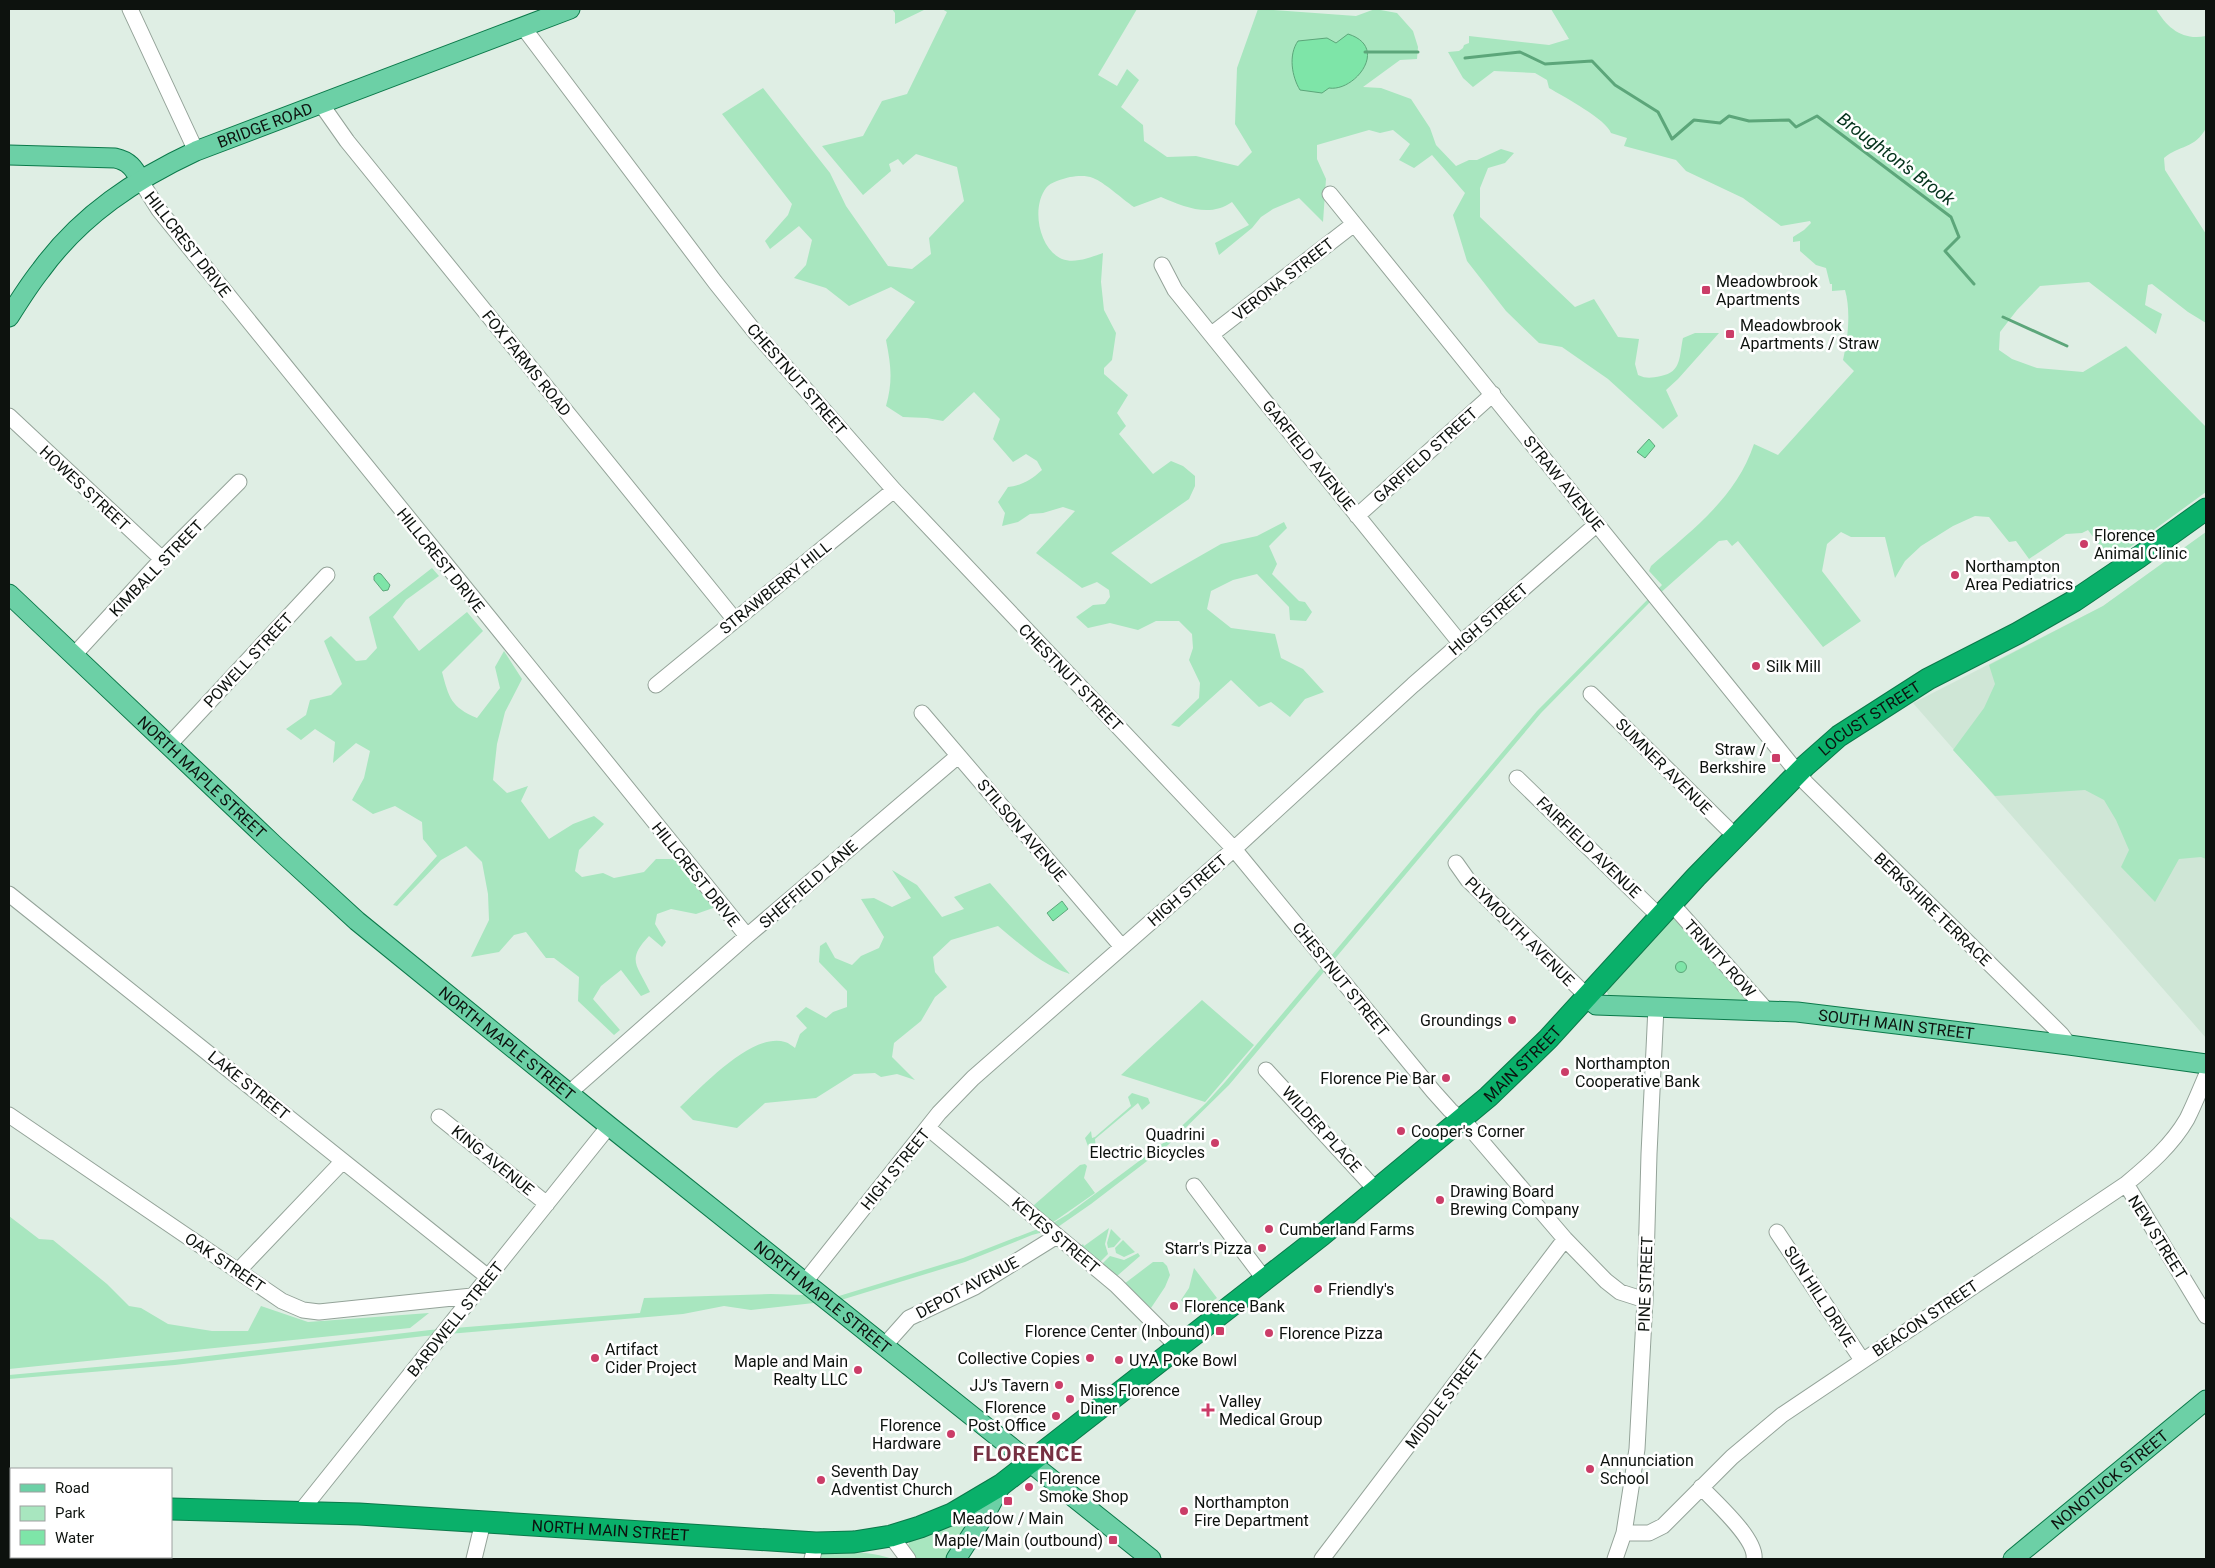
<svg xmlns="http://www.w3.org/2000/svg" width="2215" height="1568" font-family="Roboto,sans-serif">
<style>
.built{fill:#cfe6d6}
.green{fill:#a8e6bf}
.water{fill:#7ee5a8;stroke:#5ca67a}
.lines{fill:none;stroke-linecap:round;stroke-linejoin:round}
.stream{stroke:#5ca67a;stroke-width:3}
.minor-casing{stroke:#94a399;stroke-width:17}
.major-casing{stroke:#0b794a;stroke-width:21}
.highway-casing{stroke:#0b794a;stroke-width:23}
.minor{stroke:#fff;stroke-width:15}
.major{stroke:#6cd0a6;stroke-width:19}
.highway{stroke:#0ab06a;stroke-width:21}
.poi-dot{fill:#cb3d68;stroke:#fff;stroke-width:2}
.labels{text-anchor:middle;stroke-width:5;stroke-linejoin:round;paint-order:stroke}
.street-label{font-size:16px;fill:#0d120e;stroke:#fff}
.poi-label{font-size:16px;fill:#0d120e;stroke:#fff;text-anchor:start}
.water-label{font-size:18px;font-style:italic;fill:#04331c;stroke:#fff}
.district-label{font-size:21px;font-weight:bold;letter-spacing:1px;fill:#763042;stroke:#fff}
</style>
<rect width="100%" height="100%" fill="#dfeee4"/>
<path class="built" d="M2206 532V1038L1913 703 2103 606Z"/>
<path class="green" d="M892 9H926L895 24V13Z
M942 9H1137L1098 75 1117 86 1127 69 1139 80 1121 107 1143 125 1144 141 1167 157 1196 156 1238 166 1252 152 1235 124 1237 68 1258 9 1356 16 1375 9 1397 13 1413 31 1418 47 1417 59 1400 60 1363 87 1381 88 1411 99 1430 128 1436 145 1456 166 1469 160H1477L1501 149 1514 153 1505 163 1488 168 1480 188V217L1575 307 1594 299 1618 337 1639 339 1635 364 1638 375C1647 379 1651 378 1661 376 1682 372 1679 356 1683 338L1695 333H1719L1678 379 1666 390 1678 416 1663 429 1608 379 1562 347 1539 343 1506 311 1467 261 1453 215 1465 193 1432 155 1414 168 1399 160 1410 144 1393 130 1380 133 1369 130 1317 145V159L1326 179 1323 222 1299 198 1273 209 1261 217 1252 228 1219 255 1215 243 1249 225 1232 202C1209 218 1185 207 1161 197L1134 207C1122 199 1104 182 1093 178 1086 175 1077 176 1070 177 1063 179 1050 182 1046 188 1031 208 1039 249 1062 259 1075 264 1091 257 1103 253L1101 282 1104 310 1116 333 1112 360 1104 368V374L1128 395 1117 413 1126 426 1119 434 1153 474 1171 461 1183 466 1195 476V486L1189 499 1111 553 1151 584 1221 544 1257 536 1284 522 1287 528 1269 546 1277 564 1272 574 1299 601 1305 602 1312 612 1306 621 1290 620 1289 607 1257 574 1233 580 1211 591 1207 609 1231 628 1275 634 1281 658 1303 669 1324 692 1305 699 1290 717 1271 702 1259 707 1231 680 1179 727 1171 725 1199 698 1200 683 1189 660 1193 648 1192 634 1179 621H1156L1138 630 1110 623 1088 628 1076 617 1093 605 1105 604 1110 597 1109 590 1097 582 1082 588 1036 553 1075 511 1063 507 1043 513 1030 514 1018 522 1002 526 1005 513 998 502 1008 487C1023 485 1031 480 1042 470L1037 461 1026 454 1013 462 993 439 1000 419 974 392 943 421 927 418 903 417 886 406C893 381 891 366 886 340L915 302 891 287 849 306 826 288 794 278 806 265 812 240 799 226 770 249 765 241 788 215 792 204 722 114 763 88 830 173 846 206 888 266 912 269 931 254 929 238 964 201 957 167 916 154 903 165 898 159 889 164 891 171 863 195 822 146 863 136 882 101 907 94 947 12Z
M1551 9H2156C2167 28 2183 41 2206 36V128C2195 149 2179 145 2164 158L2165 170 2206 234V323L2188 312 2152 284 2148 285 2145 305 2162 314 2156 334 2089 282 2040 286 2017 310 2000 332 1999 350 2012 359 2037 368 2083 372 2126 346 2206 427V492L2111 561 2088 530 2082 533 2066 534 2029 559 2016 541 2009 542 1989 517 1975 516 1953 526 1921 546 1905 561 1895 578 1885 537H1851L1841 532 1827 544 1822 571 1861 621 1823 647 1738 541 1732 546 1727 540 1719 541 1649 603 1541 713 1229 1085 1168 1145 1091 1204 1055 1229 1032 1235 965 1262 841 1300 751 1310 724 1306 683 1314 425 1336 175 1365 9 1379V1375L173 1360 430 1330 640 1313 644 1298 771 1294 839 1296 963 1258 1053 1223 1068 1214 1166 1141 1206 1103 1225 1082 1537 711 1662 585 1649 571 1651 566C1692 530 1736 498 1754 444L1778 455 1854 371 1843 360C1848 338 1851 311 1845 290L1832 291V284H1830L1826 268 1816 265 1800 251V241L1793 242V237L1804 230 1811 223 1810 221 1781 226 1743 198 1686 171 1676 160 1624 146 1627 138 1611 133C1606 119 1564 97 1549 88L1547 80 1535 73 1494 71 1473 87 1463 78 1448 52 1459 51 1463 48 1464 45 1469 43V36L1549 45 1569 39Z
M2206 532V859L2201 857 2179 859 2155 902 2121 867 2129 850 2116 820 2104 800 2085 790 1995 796 1953 750 1984 708 1995 684 1989 665 2103 606Z
M432 568 439 576 406 600 393 617 419 651 467 612 483 631 442 672C449 698 451 707 477 718L500 688 495 667 504 651 522 679 505 712 497 744 493 780 507 793 528 786 521 801 549 839 573 824 594 816 604 824 579 850 575 871 582 877 603 873 614 878 644 872 656 859H674L716 907 696 914 671 909 657 914 655 924 666 942 662 947 649 936C626 960 637 965 650 992L641 996 621 970 601 986 593 999 620 1030 614 1035 578 1001 579 977 554 958H546L526 932 514 935 499 952 471 957 489 920 488 894 482 862 466 846 441 860 397 906 393 905 437 856 423 839 422 822 395 806 373 814 352 800 364 778 370 751 356 743 333 763 335 742 315 729 301 740 286 729 306 715 310 700 331 695 342 684 324 641 331 636 356 661 366 660 377 648 369 617Z
M892 870 917 885 942 917 964 909 954 897 990 883 1070 974C1042 965 1021 945 998 926L951 940 933 957 935 972 947 987 935 997 921 1021 894 1043 892 1057 915 1080 897 1074 881 1077 875 1073 854 1074 816 1098 765 1103 737 1128 693 1120 680 1107C702 1087 752 1032 785 1042 789 1043 792 1046 795 1048L800 1034 807 1028 796 1016 806 1007 826 1018 833 1012 847 1007V991L819 962 820 946 826 942 835 958 852 965 861 956 879 948 884 937 861 899 874 898 892 907 911 898Z
M1675 917 1749 999 1746 1002 1609 997 1606 990 1670 919Z
M1202 1000 1254 1045 1205 1102 1121 1075Z
M1132 1093 1148 1098 1150 1103 1142 1110 1138 1103 1095 1139 1096 1150 1089 1149 1085 1138 1091 1131 1092 1138 1095 1137 1131 1106 1128 1097Z
M1085 1164 1087 1166 1084 1178 1095 1193 1052 1223 1034 1209V1205L1080 1165Z
M9 1216 39 1239 53 1240 107 1284 129 1306 141 1308 168 1324 212 1331H248L261 1306 308 1322 429 1313 410 1328 9 1369Z
M1109 1228 1105 1244 1108 1254 1100 1262 1081 1246 1083 1244 1084 1246Z
M1111 1229 1121 1239 1114 1247 1108 1248 1107 1243Z
M1123 1240 1135 1252 1124 1257 1116 1253 1115 1248Z
M1138 1253 1140 1256 1117 1276 1102 1264 1110 1256 1124 1260Z
M1153 1262H1163L1167 1266 1170 1275 1165 1287 1151 1308 1124 1284Z
M1194 1268 1217 1298 1205 1306 1202 1304H1198L1195 1310 1189 1313V1309L1181 1300 1189 1288Z
M970 1515 972 1518 948 1559H915L908 1546 910 1539Z
M824 1552C848 1552 870 1551 893 1559H816L819 1554Z"/>
<path class="water" d="M1348 34C1390 47 1355 92 1329 88L1322 93 1300 90C1292 77 1288 55 1298 41L1327 38 1336 43Z
M1649 439 1655 446 1645 458 1637 452Z
M378 573 381 574 390 585 388 590 383 591 374 580V576Z
M1062 901 1068 909 1053 921 1047 913Z
M1675.5 967a5.5 5.5 0 1 1 11 0a5.5 5.5 0 1 1-11 0Z"/>
<g class="lines">
<path class="stream" d="M1365 52H1418
M1465 58 1520 52 1545 64 1592 61 1615 85 1658 112 1672 139 1694 120 1720 123 1729 116 1749 121 1789 120 1796 127 1817 116 1951 217 1959 237 1945 251 1974 284
M2003 317 2067 346"/>
<g class="minor-casing">
<path id="minor" d="M130 9 196 151
M523 27 715 282 755 332 894 490 1234 849 1433 1091 1450 1110 1470 1128 1565 1239 1606 1281 1620 1292 1645 1300
M321 104 347 141 735 620
M140 180 159 210 747 936
M1330 194 1806 783 2061 1034 2069 1045
M1162 265 1175 290 1461 644
M1212 334 1354 224
M9 416 162 559
M1357 516 1493 394
M74 655 162 559 239 482
M656 685 894 490
M1591 694 1736 837
M922 713 1122 947
M169 745 327 575
M1517 778 1660 917
M1456 863 1468 880 1587 996
M9 894 488 1277
M1672 904 1768 1012
M1266 1070 1376 1190
M569 1093 747 936 958 756
M9 1115 282 1301 303 1310 319 1312 472 1296
M439 1117 547 1204
M928 1128 1116 1285 1178 1347
M2126 1184 2206 1316
M1194 1186 1265 1280
M1777 1232 1862 1360
M238 1271 343 1161
M804 1283 939 1113 973 1078 1234 849 1413 685 1597 524
M884 1346 909 1318 975 1287 1057 1236
M1701 1487C1715 1502 1757 1539 1754 1559
M301 1511 609 1126
M1624 1533H1649L1663 1526 1732 1457 1782 1415 2126 1184C2149 1165 2172 1145 2187 1119 2194 1105 2200 1090 2206 1076
M891 1536 908 1559
M474 1559 483 1522
M812 1559 816 1543
M1322 1559 1565 1239
M1615 1559 1624 1533 1637 1449 1645 1300 1649 1154 1656 1007"/>
</g>
<g class="major-casing">
<g id="major">
<path d="M9 155 115 158C129 161 134 168 140 180"/>
<path id="s1" d="M9 317C19 301 29 285 41 270 81 215 136 179 196 151L570 9"/>
<path id="s2" d="M9 594 274 845 357 921 609 1126 1151 1559"/>
<path id="s3" d="M1587 996 1596 1005 1797 1012 2069 1045 2206 1064"/>
<path d="M956 1559 987 1511 1001 1485"/>
<path id="s4" d="M2013 1559 2206 1400"/>
</g>
</g>
<g class="highway-casing">
<g id="highway">
<path id="s5" d="M171 1509 359 1514 816 1543 854 1542 891 1536 920 1527 952 1514 1001 1485 1322 1235 1488 1097 1548 1039 1696 877 1805 766 1839 736 1928 679 2018 633 2074 601 2139 557 2206 509"/>
<path d="M9 1513H11"/>
</g>
</g>
<use href="#minor" class="minor"/>
<use href="#major" class="major"/>
<use href="#highway" class="highway"/>
</g>
<g class="poi-dot">
<rect x="1701" y="285" width="10" height="10" rx="2.5"/>
<rect x="1725" y="329" width="10" height="10" rx="2.5"/>
<circle cx="2084" cy="544" r="5"/>
<circle cx="1955" cy="575" r="5"/>
<circle cx="1756" cy="666" r="5"/>
<rect x="1771" y="753" width="10" height="10" rx="2.5"/>
<circle cx="1512" cy="1020" r="5"/>
<circle cx="1565" cy="1072" r="5"/>
<circle cx="1446" cy="1078" r="5"/>
<circle cx="1401" cy="1131" r="5"/>
<circle cx="1215" cy="1143" r="5"/>
<circle cx="1440" cy="1200" r="5"/>
<circle cx="1269" cy="1229" r="5"/>
<circle cx="1262" cy="1248" r="5"/>
<circle cx="1318" cy="1289" r="5"/>
<circle cx="1174" cy="1306" r="5"/>
<rect x="1215" y="1326" width="10" height="10" rx="2.5"/>
<circle cx="1269" cy="1333" r="5"/>
<circle cx="595" cy="1358" r="5"/>
<circle cx="1090" cy="1358" r="5"/>
<circle cx="1119" cy="1360" r="5"/>
<circle cx="858" cy="1370" r="5"/>
<circle cx="1059" cy="1385" r="5"/>
<circle cx="1070" cy="1399" r="5"/>
<path d="M1205.5 1402.5h5v5h5v5h-5v5h-5v-5h-5v-5h5z"/>
<circle cx="1056" cy="1416" r="5"/>
<circle cx="951" cy="1434" r="5"/>
<circle cx="1590" cy="1469" r="5"/>
<circle cx="821" cy="1480" r="5"/>
<circle cx="1029" cy="1487" r="5"/>
<rect x="1003" y="1496" width="10" height="10" rx="2.5"/>
<circle cx="1184" cy="1511" r="5"/>
<rect x="1108" y="1535" width="10" height="10" rx="2.5"/>
</g>
<g class="labels">
<g class="street-label">
<text dy="6" stroke="none"><textPath href="#s1" startOffset="328">BRIDGE ROAD</textPath></text>
<text transform="translate(188 244) rotate(52)" y="6">HILLCREST DRIVE</text>
<text transform="translate(1283 279) rotate(-38)" y="6">VERONA STREET</text>
<text transform="translate(527 363) rotate(51)" y="6">FOX FARMS ROAD</text>
<text transform="translate(797 379) rotate(49)" y="6">CHESTNUT STREET</text>
<text transform="translate(1309 455) rotate(51)" y="6">GARFIELD AVENUE</text>
<text transform="translate(1425 455) rotate(-42)" y="6">GARFIELD STREET</text>
<text transform="translate(1564 483) rotate(51)" y="6">STRAW AVENUE</text>
<text transform="translate(85 488) rotate(43)" y="6">HOWES STREET</text>
<text transform="translate(441 560) rotate(51)" y="6">HILLCREST DRIVE</text>
<text transform="translate(156 568) rotate(-46)" y="6">KIMBALL STREET</text>
<text transform="translate(775 587) rotate(-39)" y="6">STRAWBERRY HILL</text>
<text transform="translate(1488 619) rotate(-41)" y="6">HIGH STREET</text>
<text transform="translate(248 660) rotate(-47)" y="6">POWELL STREET</text>
<text transform="translate(1071 677) rotate(46)" y="6">CHESTNUT STREET</text>
<text dy="6" stroke="none"><textPath href="#s5" startOffset="2005">LOCUST STREET</textPath></text>
<text transform="translate(1664 766) rotate(45)" y="6">SUMNER AVENUE</text>
<text dy="6" stroke="none"><textPath href="#s2" startOffset="266">NORTH MAPLE STREET</textPath></text>
<text transform="translate(1022 830) rotate(50)" y="6">STILSON AVENUE</text>
<text transform="translate(1589 847) rotate(44)" y="6">FAIRFIELD AVENUE</text>
<text transform="translate(696 874) rotate(51)" y="6">HILLCREST DRIVE</text>
<text transform="translate(808 884) rotate(-41)" y="6">SHEFFIELD LANE</text>
<text transform="translate(1187 890) rotate(-41)" y="6">HIGH STREET</text>
<text transform="translate(1933 909) rotate(44)" y="6">BERKSHIRE TERRACE</text>
<text transform="translate(1520 931) rotate(45)" y="6">PLYMOUTH AVENUE</text>
<text transform="translate(1720 958) rotate(48)" y="6">TRINITY ROW</text>
<text transform="translate(1341 979) rotate(51)" y="6">CHESTNUT STREET</text>
<text dy="6" stroke="none"><textPath href="#s3" startOffset="314">SOUTH MAIN STREET</textPath></text>
<text dy="6" stroke="none"><textPath href="#s2" startOffset="671">NORTH MAPLE STREET</textPath></text>
<text dy="6" stroke="none"><textPath href="#s5" startOffset="1514">MAIN STREET</textPath></text>
<text transform="translate(249 1085) rotate(39)" y="6">LAKE STREET</text>
<text transform="translate(1322 1129) rotate(48)" y="6">WILDER PLACE</text>
<text transform="translate(493 1160) rotate(39)" y="6">KING AVENUE</text>
<text transform="translate(895 1169) rotate(-51)" y="6">HIGH STREET</text>
<text transform="translate(1056 1235) rotate(40)" y="6">KEYES STREET</text>
<text transform="translate(2158 1237) rotate(58)" y="6">NEW STREET</text>
<text transform="translate(225 1262) rotate(34)" y="6">OAK STREET</text>
<text transform="translate(1645 1284) rotate(-88)" y="6">PINE STREET</text>
<text transform="translate(967 1287) rotate(-28)" y="6">DEPOT AVENUE</text>
<text transform="translate(1820 1296) rotate(57)" y="6">SUN HILL DRIVE</text>
<text dy="6" stroke="none"><textPath href="#s2" startOffset="1076">NORTH MAPLE STREET</textPath></text>
<text transform="translate(1925 1318) rotate(-34)" y="6">BEACON STREET</text>
<text transform="translate(455 1319) rotate(-51)" y="6">BARDWELL STREET</text>
<text transform="translate(1444 1399) rotate(-53)" y="6">MIDDLE STREET</text>
<text dy="6" stroke="none"><textPath href="#s4" startOffset="125">NONOTUCK STREET</textPath></text>
<text dy="6" stroke="none"><textPath href="#s5" startOffset="440">NORTH MAIN STREET</textPath></text>
</g>
<g class="poi-label">
<text x="1716" y="287">Meadowbrook<tspan x="1716" dy="18">Apartments</tspan></text>
<text x="1740" y="331">Meadowbrook<tspan x="1740" dy="18">Apartments / Straw</tspan></text>
<text x="2094" y="541">Florence<tspan x="2094" dy="18">Animal Clinic</tspan></text>
<text x="1965" y="572">Northampton<tspan x="1965" dy="18">Area Pediatrics</tspan></text>
<text x="1766" y="672">Silk Mill</text>
<text x="1766" y="755" text-anchor="end">Straw /<tspan x="1766" dy="18">Berkshire</tspan></text>
<text x="1502" y="1026" text-anchor="end">Groundings</text>
<text x="1575" y="1069">Northampton<tspan x="1575" dy="18">Cooperative Bank</tspan></text>
<text x="1436" y="1084" text-anchor="end">Florence Pie Bar</text>
<text x="1411" y="1137">Cooper's Corner</text>
<text x="1205" y="1140" text-anchor="end">Quadrini<tspan x="1205" dy="18">Electric Bicycles</tspan></text>
<text x="1450" y="1197">Drawing Board<tspan x="1450" dy="18">Brewing Company</tspan></text>
<text x="1279" y="1235">Cumberland Farms</text>
<text x="1252" y="1254" text-anchor="end">Starr's Pizza</text>
<text x="1328" y="1295">Friendly's</text>
<text x="1184" y="1312">Florence Bank</text>
<text x="1210" y="1337" text-anchor="end">Florence Center (Inbound)</text>
<text x="1279" y="1339">Florence Pizza</text>
<text x="605" y="1355">Artifact<tspan x="605" dy="18">Cider Project</tspan></text>
<text x="1080" y="1364" text-anchor="end">Collective Copies</text>
<text x="1129" y="1366">UYA Poke Bowl</text>
<text x="848" y="1367" text-anchor="end">Maple and Main<tspan x="848" dy="18">Realty LLC</tspan></text>
<text x="1049" y="1391" text-anchor="end">JJ's Tavern</text>
<text x="1080" y="1396">Miss Florence<tspan x="1080" dy="18">Diner</tspan></text>
<text x="1219" y="1407">Valley<tspan x="1219" dy="18">Medical Group</tspan></text>
<text x="1046" y="1413" text-anchor="end">Florence<tspan x="1046" dy="18">Post Office</tspan></text>
<text x="941" y="1431" text-anchor="end">Florence<tspan x="941" dy="18">Hardware</tspan></text>
<text x="1600" y="1466">Annunciation<tspan x="1600" dy="18">School</tspan></text>
<text x="831" y="1477">Seventh Day<tspan x="831" dy="18">Adventist Church</tspan></text>
<text x="1039" y="1484">Florence<tspan x="1039" dy="18">Smoke Shop</tspan></text>
<text x="1194" y="1508">Northampton<tspan x="1194" dy="18">Fire Department</tspan></text>
<text x="1008" y="1524" text-anchor="middle">Meadow / Main</text>
<text x="1103" y="1546" text-anchor="end">Maple/Main (outbound)</text>
</g>
<g class="water-label">
<text transform="translate(1896 159) rotate(37)" y="6">Broughton's Brook</text>
</g>
<g class="district-label">
<text x="1028" y="1461">FLORENCE</text>
</g>
</g>
<rect width="2215" height="1568" fill="none" stroke="#0d120e" stroke-width="20"/>
<rect x="10" y="1468" width="162" height="90" fill="#ffffff" stroke="#9ea09f"/>
<rect x="20" y="1484" width="25" height="8" fill="#6cd0a6" stroke="#9ea09f"/>
<text x="55" y="1493" font-size="15" fill="#0d120e">Road</text>
<rect x="20" y="1506" width="25" height="15" fill="#a8e6bf" stroke="#9ea09f"/>
<text x="55" y="1518" font-size="15" fill="#0d120e">Park</text>
<rect x="20" y="1530" width="25" height="15" fill="#7ee5a8" stroke="#9ea09f"/>
<text x="55" y="1543" font-size="15" fill="#0d120e">Water</text>
</svg>
